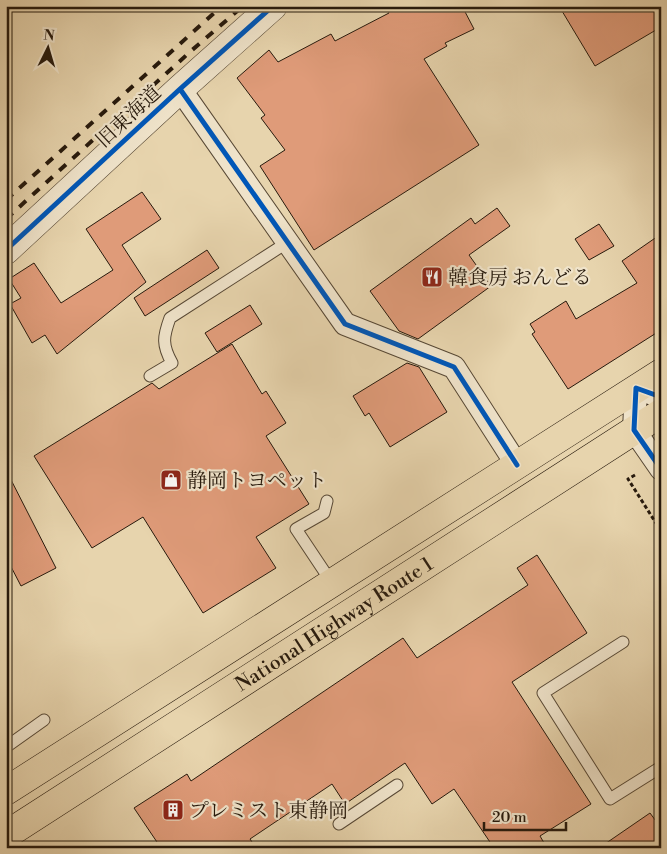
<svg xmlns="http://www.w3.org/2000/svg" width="667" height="854" font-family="'Libre Bodoni','Noto Serif JP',serif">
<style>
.building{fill:#df9b79;stroke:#271a0d}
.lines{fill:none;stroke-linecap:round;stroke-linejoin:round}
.service-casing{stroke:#574835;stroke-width:13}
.minor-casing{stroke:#574835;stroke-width:24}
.tertiary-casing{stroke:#574835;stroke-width:29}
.trunk-casing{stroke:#271a0d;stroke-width:29}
.path{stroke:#271a0d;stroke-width:3;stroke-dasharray:4 2.5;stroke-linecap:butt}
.service{stroke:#efe3ca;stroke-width:11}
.minor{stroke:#efe3ca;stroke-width:22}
.tertiary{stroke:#efe3ca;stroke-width:28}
.trunk{stroke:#e7d4ad;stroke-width:28}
.rail{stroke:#271a0d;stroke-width:4;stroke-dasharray:9 9;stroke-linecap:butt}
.cycleway-casing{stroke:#efe3ca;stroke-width:8}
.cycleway{stroke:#0057b8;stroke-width:5}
.labels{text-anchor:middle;stroke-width:4.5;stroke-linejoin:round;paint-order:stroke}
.street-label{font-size:20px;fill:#271a0d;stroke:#efe3ca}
.poi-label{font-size:20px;fill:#271a0d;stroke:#efe3ca;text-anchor:start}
</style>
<rect width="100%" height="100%" fill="#e7d4ad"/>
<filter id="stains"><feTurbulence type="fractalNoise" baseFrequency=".004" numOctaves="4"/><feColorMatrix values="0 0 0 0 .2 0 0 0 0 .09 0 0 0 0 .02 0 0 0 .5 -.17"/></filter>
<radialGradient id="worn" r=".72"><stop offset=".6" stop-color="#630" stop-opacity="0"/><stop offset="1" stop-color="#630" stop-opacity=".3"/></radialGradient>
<path class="building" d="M386 6H462L474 29 445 43 447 46 424 59 479 145 314 250 260 166 285 150 261 118 265 115 237 78 269 50 278 62 331 34 335 41 389 13Z
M559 6H661V27L595 66Z
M142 192 161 219 122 245 146 282 57 354 45 335 32 343 10 304 21 298 9 279 34 263 61 303 113 270 86 229Z
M497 208 510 226 469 255 491 286 418 339 399 331 370 291 471 218 475 224Z
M599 224 614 246 589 260 575 239Z
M661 234V330L568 389 532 334 535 332 530 324 566 301 576 319 637 283 622 261Z
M207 250 219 268 145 316 134 298Z
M250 305 262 324 217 352 205 333Z
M232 344 262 394 266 391 286 423 266 436 309 504 256 537 276 568 203 613 143 517 92 548 34 456 152 383 159 389Z
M407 363 419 367 447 412 390 447 369 413 365 416 353 396Z
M6 470 56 568 21 586 6 557Z
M537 555 587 633 512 682 591 804 540 836 547 848H494L454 789 432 804 405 763 345 804 332 784 250 839 256 848H161L134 808 187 774 191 781 403 638 417 658 528 585 517 568Z
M650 813 661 828V838L647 848H599Z"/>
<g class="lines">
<g class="service-casing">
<path id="service" d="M150 376 172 363C162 345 163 337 170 318L288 242
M327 501 324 513 296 529 332 583
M623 642 543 693 610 799 661 767
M6 747 44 720
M339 824 397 785"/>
</g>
<g class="minor-casing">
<path id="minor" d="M180 89 345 324 454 367 517 465
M661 397 636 388 634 430 661 469"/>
</g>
<g class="tertiary-casing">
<path id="tertiary" d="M6 250 180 89 273 6"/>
</g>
<g class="trunk-casing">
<g id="trunk">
<path d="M6 791 661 373"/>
<path id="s1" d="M6 835 661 413"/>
</g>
</g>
<path class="path" d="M635 475 628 479 661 531"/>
<use href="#service" class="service"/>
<use href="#minor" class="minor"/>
<use href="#tertiary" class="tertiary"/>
<use href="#trunk" class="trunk"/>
<path class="rail" d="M6 200 222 6
M6 219 191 51 243 6"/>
<g class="cycleway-casing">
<path id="cycleway" d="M180 89 345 324 454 367 517 465
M6 250 180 89 273 6
M661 397 636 388 634 430 661 469"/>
</g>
<use href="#cycleway" class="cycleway"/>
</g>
<defs>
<g id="restaurant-square" transform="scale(1.125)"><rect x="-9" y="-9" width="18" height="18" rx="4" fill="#8f2418" stroke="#efe3ca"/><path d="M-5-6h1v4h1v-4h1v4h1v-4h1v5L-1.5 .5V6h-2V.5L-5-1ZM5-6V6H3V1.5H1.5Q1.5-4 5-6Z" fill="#fff"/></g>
<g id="shop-square" transform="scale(1.125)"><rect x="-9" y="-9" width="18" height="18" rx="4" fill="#8f2418" stroke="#efe3ca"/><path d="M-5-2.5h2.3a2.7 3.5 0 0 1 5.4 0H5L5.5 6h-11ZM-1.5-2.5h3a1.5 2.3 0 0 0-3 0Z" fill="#fff"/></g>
<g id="building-square" transform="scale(1.125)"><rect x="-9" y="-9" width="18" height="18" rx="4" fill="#8f2418" stroke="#efe3ca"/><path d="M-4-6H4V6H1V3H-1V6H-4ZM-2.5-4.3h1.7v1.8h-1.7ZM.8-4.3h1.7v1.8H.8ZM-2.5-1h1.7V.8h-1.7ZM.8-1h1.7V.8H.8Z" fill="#fff"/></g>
</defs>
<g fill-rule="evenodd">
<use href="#restaurant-square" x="432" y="277"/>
<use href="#shop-square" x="171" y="480"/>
<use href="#building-square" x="173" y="810"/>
</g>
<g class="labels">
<g class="street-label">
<text transform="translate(128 116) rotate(-43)" y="7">旧東海道</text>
<text dy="7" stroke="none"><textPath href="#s1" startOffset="390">National Highway Route 1</textPath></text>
</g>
<g class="poi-label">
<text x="448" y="284">韓食房 おんどる</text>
<text x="187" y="487">静岡トヨペット</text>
<text x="189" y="817">プレミスト東静岡</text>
</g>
</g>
<rect width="667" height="854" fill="none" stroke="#e7d4ad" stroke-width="25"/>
<rect x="8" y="8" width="652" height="839" fill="none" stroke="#271a0d" stroke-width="2.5"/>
<rect x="12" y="12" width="642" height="829" fill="none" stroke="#271a0d"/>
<g transform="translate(48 48) rotate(5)" stroke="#efe3ca" stroke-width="4" paint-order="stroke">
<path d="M0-4L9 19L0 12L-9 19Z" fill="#271a0d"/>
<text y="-8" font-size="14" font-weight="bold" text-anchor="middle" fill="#271a0d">N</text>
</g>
<path d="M484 822v8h82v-8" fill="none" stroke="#271a0d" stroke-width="2.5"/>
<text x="492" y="822" font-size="15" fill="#271a0d" stroke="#efe3ca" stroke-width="4" paint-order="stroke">20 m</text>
<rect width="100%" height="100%" filter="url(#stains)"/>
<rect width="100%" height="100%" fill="url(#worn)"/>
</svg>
